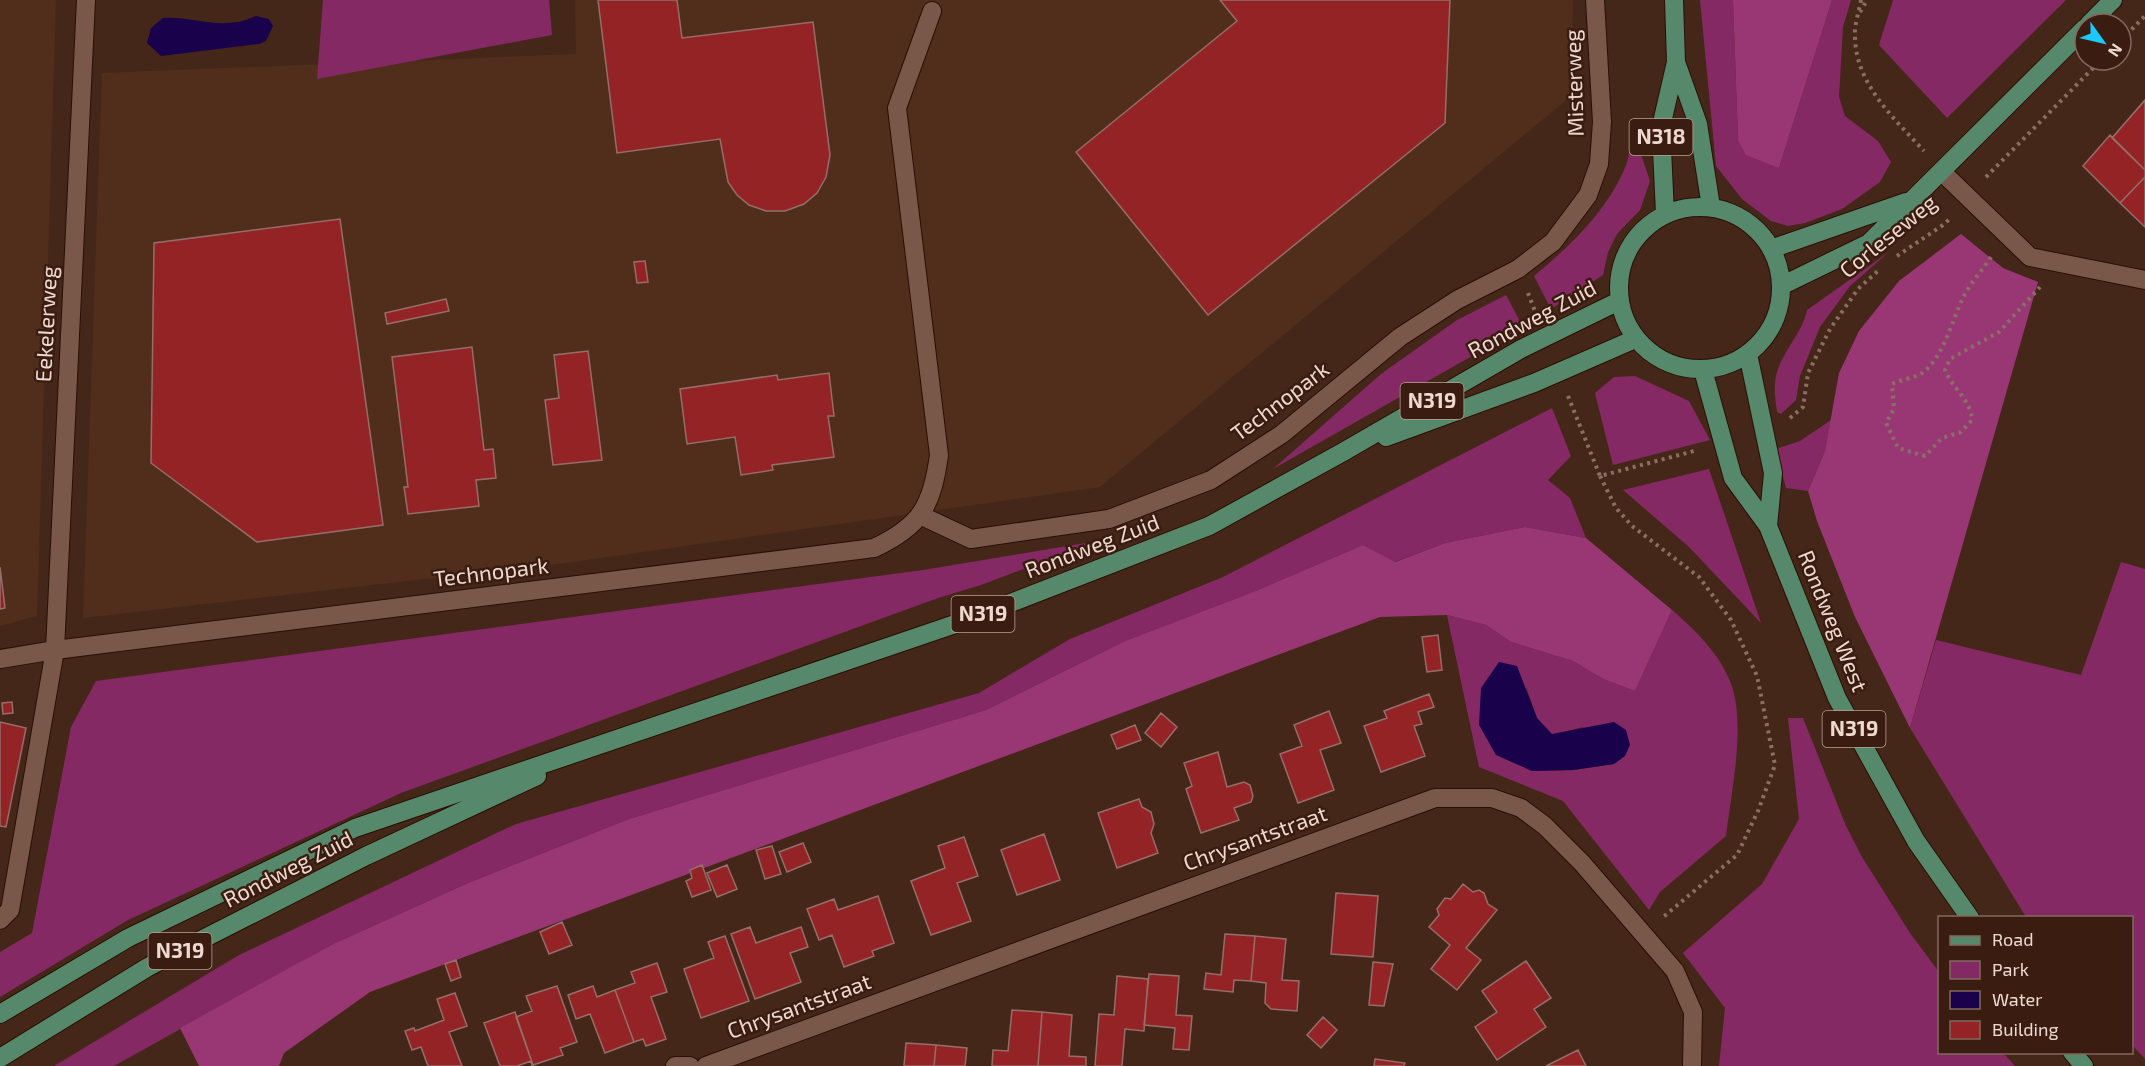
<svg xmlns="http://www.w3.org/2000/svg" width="2145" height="1066" font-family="'Exo 2',sans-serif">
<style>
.built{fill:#512d1c}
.green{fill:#852964;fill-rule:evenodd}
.forest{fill:#993775}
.water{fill:#19024b}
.building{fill:#942325;stroke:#956e6a;stroke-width:1.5}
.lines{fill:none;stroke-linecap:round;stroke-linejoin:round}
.minor-casing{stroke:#2a0f03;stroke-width:20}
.major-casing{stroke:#2a0f03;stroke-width:20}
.path{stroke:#8a6f64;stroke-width:4;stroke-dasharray:3 4.5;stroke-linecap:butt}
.minor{stroke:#7a5849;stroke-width:18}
.major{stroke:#56886b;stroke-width:18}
.labels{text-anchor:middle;stroke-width:5;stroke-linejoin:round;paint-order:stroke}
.shield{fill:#3a1d10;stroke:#b8a197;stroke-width:1.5}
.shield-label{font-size:21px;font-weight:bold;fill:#eed9d1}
.street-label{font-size:22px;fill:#eed9d1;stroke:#3a1d10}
</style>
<rect width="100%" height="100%" fill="#452719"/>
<path class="built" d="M0 0H56L37 616 0 626Z
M575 0H1573L1570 97 1100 487 573 562 83 618 102 73 576 54Z"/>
<path class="green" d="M323 0H549L552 35 317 79Z
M1700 0H1733L1738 140 1779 168 1832 0H1851L1843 27 1839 97 1845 116 1878 141 1891 162 1880 182 1842 209 1805 223 1788 226 1771 221 1742 199 1716 166Z
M1893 0H2066L1947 118 1879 45Z
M1632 128 1650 181 1640 210 1617 234 1608 252 1603 275 1551 309 1534 276C1569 247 1605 213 1624 170 1630 158 1630 141 1632 128Z
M1889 252 1850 286 1820 327 1800 376 1796 400 1781 414 1777 412C1776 403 1774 393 1775 384 1776 357 1802 336 1807 310Z
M1506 295 1523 327 1273 469 1381 374 1457 320Z
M1635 376 1689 401 1710 440 1613 465 1595 393 1614 377Z
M1552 408 1571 456 1548 480 1570 498 1586 538 1525 527 1445 543 1394 562 1363 545 1253 592 1125 641 986 710 629 819 468 883 333 944 114 1066H54L239 955 516 824 979 693 1070 639 1223 577Z
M1831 420 1825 451 1808 491 1786 488 1776 449 1800 441Z
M1709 469 1761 623 1689 547 1623 490Z
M1098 541 981 585 938 598 401 793 128 920 0 997V952L32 933 71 727 96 681 923 570Z
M2121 562 2145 569V1059L2132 1045V918L2026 917 1910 728 1936 640 2081 675Z
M1672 610C1694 629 1719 653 1730 681 1747 722 1731 792 1726 836L1660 892 1649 910 1563 801 1479 767 1447 615 1486 625 1511 642 1573 661 1603 679 1635 691ZM1526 687 1537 718 1552 735 1583 727 1614 764 1574 770 1532 771Z
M1788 718H1803L1846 826 1862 857 1910 933 1939 972 1940 1052 2003 1053 2015 1066H1719L1725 1008 1683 953 1762 884 1799 819Z"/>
<path class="forest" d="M1733 0H1832L1779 168 1746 155 1738 140Z
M1961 234 2003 268 2038 282 1910 728 1855 617 1817 521 1808 491 1825 451 1839 373 1859 331 1899 281Z
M1525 527 1586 538 1672 610 1635 691 1603 679 1573 661 1511 642 1486 625 1447 615 1380 617 370 992 284 1053 279 1066H199L180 1028 333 944 468 883 629 819 986 710 1125 641 1253 592 1363 545 1395 562 1445 543Z"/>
<path class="water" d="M256 16 269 19 273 26 266 41 259 44 161 56 147 43 151 28 163 18C196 16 221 32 256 16Z
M1499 662 1517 666 1537 718 1552 734 1614 722 1626 730 1630 745 1625 756 1614 764 1573 770 1532 771 1496 755 1479 725 1481 688Z"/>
<path class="building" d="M598 0H677L682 38 813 22 830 155 826 177 817 193 804 204 785 211H766L749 205 737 195 728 182 720 139 617 153Z
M1220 0H1450L1445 123 1208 315 1076 152 1237 21Z
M2145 100V170L2112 138Z
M2110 135 2145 170V177L2120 203 2083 166Z
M2145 177V227L2120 203Z
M340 219 383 525 257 542 151 463 154 243Z
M645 261 648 282 637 283 634 262Z
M446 299 449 311 387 324 385 313Z
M472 347 484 450 493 449 496 478 476 480 479 506 408 514 404 487H408L392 357Z
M588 351 602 460 553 465 545 400 559 398 554 355Z
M829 373 834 416H828L834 457 772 465 773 470 741 475 735 437 687 444 680 389 777 375 778 380Z
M0 567 5 608 0 609Z
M1438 635 1442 670 1427 672 1422 637Z
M1429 694 1434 707 1418 712 1422 724 1414 726 1425 756 1381 772 1364 726 1387 718 1384 711Z
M12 702 13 713 3 714 2 703Z
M1329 711 1341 743 1320 750 1334 790 1298 803 1280 754 1302 746 1294 725Z
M1161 713 1177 727 1161 747 1145 733Z
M0 722 26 728 6 827 0 826Z
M1135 725 1141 740 1117 749 1111 735Z
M1218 752 1227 787 1244 782 1250 785 1253 796 1251 802 1234 808 1239 820 1201 833 1186 789 1192 786 1184 763Z
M1139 799 1142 807 1151 812 1154 824 1151 833 1158 853 1117 868 1098 813Z
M1044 834 1060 880 1017 895 1001 850Z
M964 837 978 876 957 883 971 921 931 935 911 881 945 868 938 846Z
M803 843 811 862 787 872 779 852Z
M772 846 781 874 765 879 756 850Z
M702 865 711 890 692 897 686 881 692 878 690 870Z
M727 865 737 889 717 897 707 873Z
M1463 884 1473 892 1479 890 1484 893 1488 904 1497 910 1466 948 1481 960 1457 990 1431 969 1450 945 1429 927 1439 915 1437 909 1445 898 1451 899Z
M1336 893 1378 896 1373 957 1331 954Z
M878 896 894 943 872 951 874 956 844 967 832 935 819 940 807 909 834 899 838 910Z
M562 922 572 945 549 954 540 932Z
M750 927 756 943 801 927 808 947 790 953 801 982 755 999 731 934Z
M1225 934 1255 936 1251 981 1234 980 1233 992 1204 989 1206 973 1221 975Z
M725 936 749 1001 701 1018 684 969 714 958 708 942Z
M1255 936 1286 939 1282 980 1299 981 1297 1011 1271 1009 1265 1003 1266 983 1251 981Z
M456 960 461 977 451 981 445 964Z
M1526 961 1551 998 1534 1009 1546 1027 1497 1060 1475 1027 1497 1012 1482 991Z
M1373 962 1393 964 1384 1006 1369 1005Z
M657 963 667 992 651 997 666 1039 646 1046 643 1039 634 1042 615 990 635 983 631 972Z
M1149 974 1179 976 1176 1015 1192 1016 1189 1050 1173 1049 1175 1028 1144 1025Z
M1117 976 1148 979 1144 1031 1125 1029 1122 1066H1095L1099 1014 1114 1015Z
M557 986 577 1042 560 1048 563 1055 533 1065 516 1017 532 1011 526 996Z
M593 986 597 997 615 990 634 1042 605 1053 590 1014 576 1019 568 995Z
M455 993 467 1026 449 1032 462 1066H428L421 1047 412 1050 405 1031 414 1028 415 1031 444 1020 437 999Z
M1012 1010 1042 1012 1038 1066H992L993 1050 1008 1051Z
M515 1012 533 1065 532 1066 531 1061 517 1066H500L484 1023Z
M1042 1012 1072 1015 1069 1056 1086 1057V1066H1038Z
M1323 1017 1337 1030 1321 1048 1307 1035Z
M906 1043 936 1045 934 1066H904Z
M936 1045 967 1048 965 1066H934Z
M1578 1050 1586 1066H1546Z
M1375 1059 1405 1063 1404 1066H1374Z"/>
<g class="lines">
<g class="minor-casing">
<path id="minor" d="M1942 172 2030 257 2145 280
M922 516 971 539 1109 519 1211 480 1282 434 1400 337 1457 300 1518 269 1553 242 1588 195 1599 164 1602 122 1595 0
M0 659 55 650 874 548C921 526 932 506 939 455L897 108 932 11
M0 920 10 910 55 650 86 0
M675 1066H690
M706 1066 1435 798H1492L1521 808 1545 826 1582 863 1675 971 1693 1012 1692 1066"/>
</g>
<g class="major-casing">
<path id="major" d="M2089 24 2113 0
M1676 62 1698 124 1711 207
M1619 288a81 81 0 1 1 162 0a81 81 0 1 1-162 0Z
M1665 214 1661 127 1676 62 1674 0
M1771 249 1906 202
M1781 286 1869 243 2085 28
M1748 354 1773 473 1768 526
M1703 370 1733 478 1768 526 1837 698 1916 841 1970 918
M1386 437 1534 383 1635 339
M0 1014 128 938 355 828 967 620 1209 526 1343 452 1521 349 1619 301
M2072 1052 2084 1066
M0 1058 148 967 366 856 537 776"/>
</g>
<path class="path" d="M1861 0C1859 12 1854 25 1855 37 1856 85 1894 118 1924 151
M1860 12 1867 0
M2121 40 2145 16
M1986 177 2101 60
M1897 256 1943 225 1952 217
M1991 257C1983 270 1971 282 1964 296 1952 319 1946 351 1926 370 1916 379 1904 378 1892 384L1894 409 1886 423 1898 448 1925 456 1942 438 1961 432 1972 420C1971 400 1952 388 1945 370L1950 359 1999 332 2040 287
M1528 293 1536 314
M1568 396 1600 476 1698 450
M1790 418 1803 407 1808 373 1830 329 1858 289 1879 270
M1600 476 1616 508 1632 526 1699 577 1731 620 1757 676 1775 765 1758 811 1737 855 1662 918"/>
<use href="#minor" class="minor"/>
<use href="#major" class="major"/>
</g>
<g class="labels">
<g class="shield">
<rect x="1629.5" y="119" width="63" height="36" rx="4.5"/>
<rect x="1400.5" y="383" width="63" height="36" rx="4.5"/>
<rect x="951.5" y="596" width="63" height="36" rx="4.5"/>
<rect x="1822.5" y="711" width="63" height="36" rx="4.5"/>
<rect x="148.5" y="933" width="63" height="36" rx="4.5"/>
</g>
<g class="shield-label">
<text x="1661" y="144">N318</text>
<text x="1432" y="408">N319</text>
<text x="983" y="621">N319</text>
<text x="1854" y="736">N319</text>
<text x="180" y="958">N319</text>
</g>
<g class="street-label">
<text transform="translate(1574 83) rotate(-92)" y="8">Misterweg</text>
<text transform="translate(1888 236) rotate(-39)" y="8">Corleseweg</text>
<text transform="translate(1532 319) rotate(-28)" y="8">Rondweg Zuid</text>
<text transform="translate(46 324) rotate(-87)" y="8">Eekelerweg</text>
<text transform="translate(1280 401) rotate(-37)" y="8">Technopark</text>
<text transform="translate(1092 546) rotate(-21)" y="8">Rondweg Zuid</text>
<text transform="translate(491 572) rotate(-7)" y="8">Technopark</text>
<text transform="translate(1833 621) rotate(68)" y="8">Rondweg West</text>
<text transform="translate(1255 838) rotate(-20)" y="8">Chrysantstraat</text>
<text transform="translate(288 869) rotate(-27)" y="8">Rondweg Zuid</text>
<text transform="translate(799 1006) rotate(-20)" y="8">Chrysantstraat</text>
</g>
</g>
<rect x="1938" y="916" width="195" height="138" fill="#3a1d10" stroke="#82685d" stroke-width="1.5"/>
<rect x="1950" y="936" width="30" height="9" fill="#56886b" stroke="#82685d" stroke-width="1.5"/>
<text x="1992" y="946" font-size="18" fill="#eed9d1">Road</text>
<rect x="1950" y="961" width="30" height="18" fill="#852964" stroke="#82685d" stroke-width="1.5"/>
<text x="1992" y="976" font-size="18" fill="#eed9d1">Park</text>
<rect x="1950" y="991" width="30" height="18" fill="#19024b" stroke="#82685d" stroke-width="1.5"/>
<text x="1992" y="1006" font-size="18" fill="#eed9d1">Water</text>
<rect x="1950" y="1021" width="30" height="18" fill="#942325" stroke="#82685d" stroke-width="1.5"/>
<text x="1992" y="1036" font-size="18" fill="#eed9d1">Building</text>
<g transform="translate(2103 42) rotate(124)"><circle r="28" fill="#3a1d10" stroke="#82685d" stroke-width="1.5"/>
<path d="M0-4.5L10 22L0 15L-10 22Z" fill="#1cc9fc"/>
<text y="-9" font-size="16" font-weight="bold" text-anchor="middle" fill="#eed9d1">N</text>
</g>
</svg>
